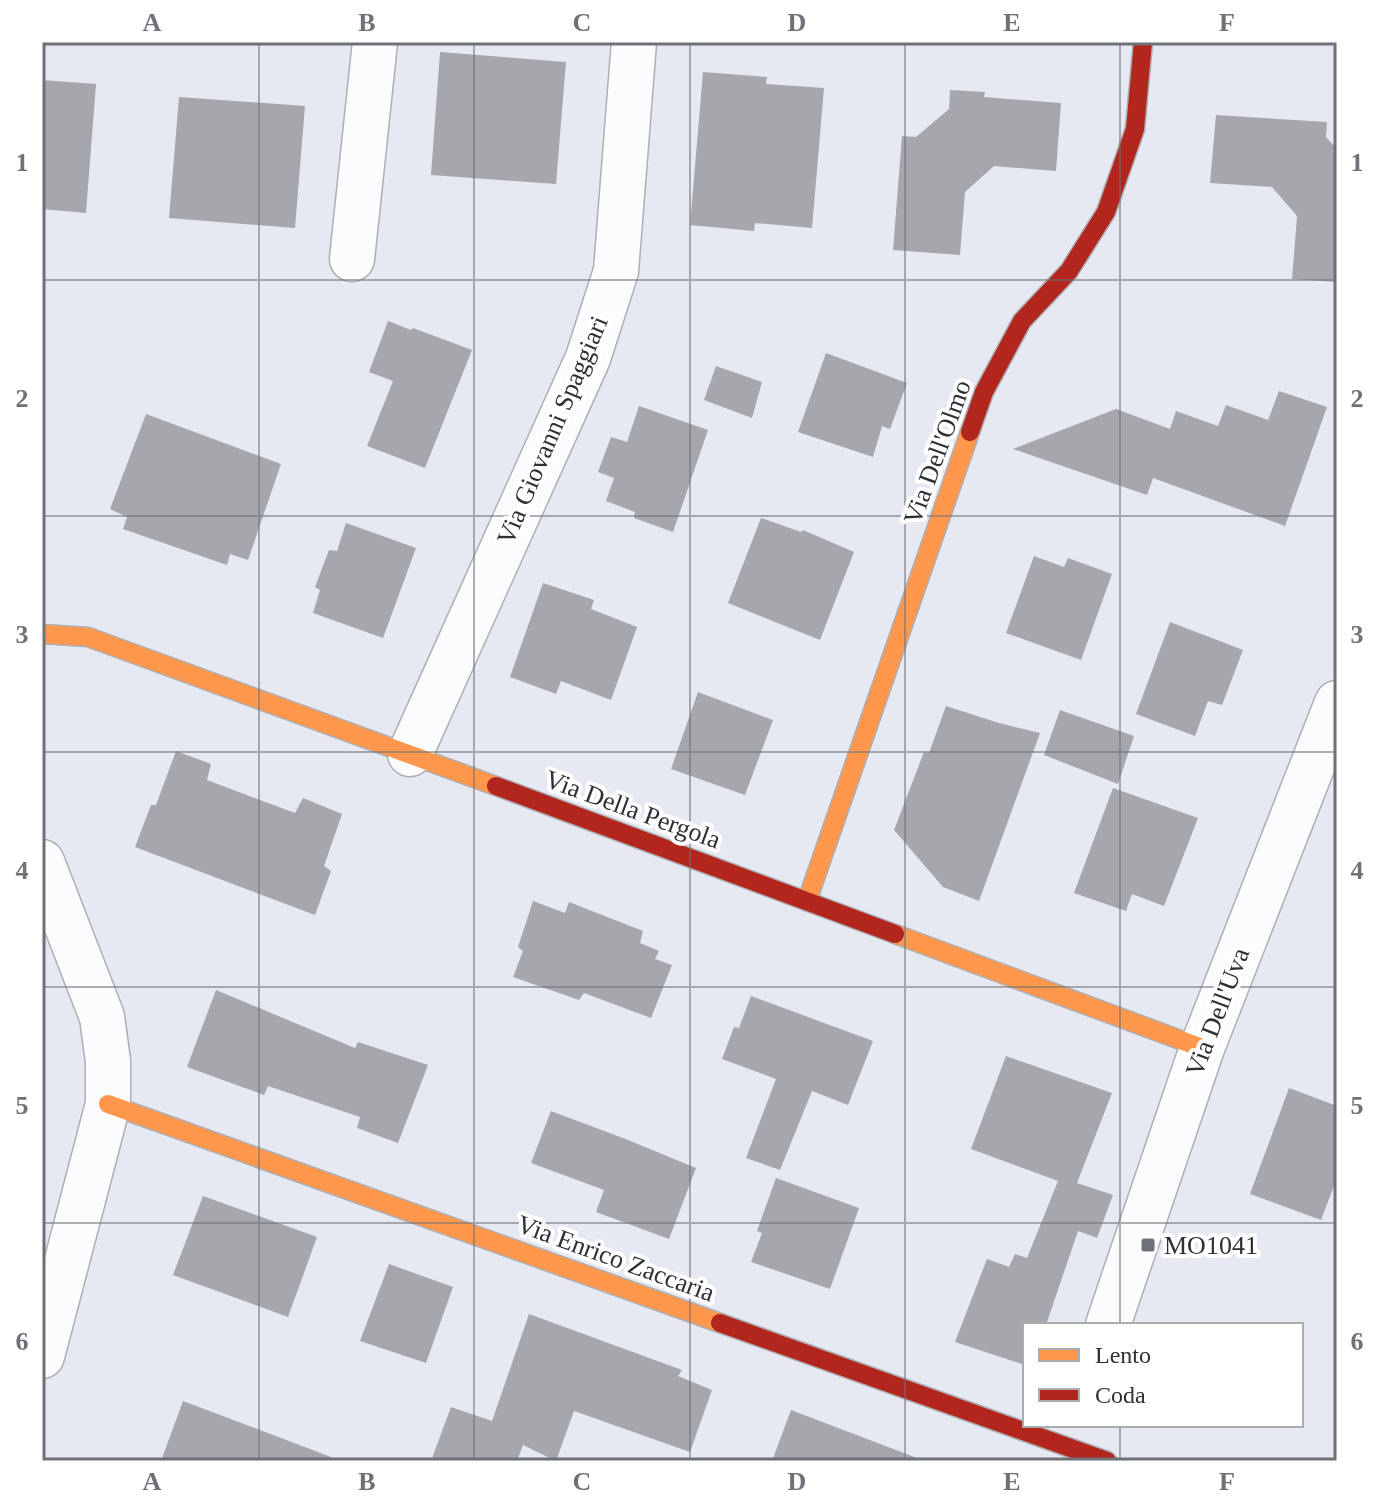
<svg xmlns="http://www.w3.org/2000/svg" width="1379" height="1503" font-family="'Times New Roman',serif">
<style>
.building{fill:#a5a7ad}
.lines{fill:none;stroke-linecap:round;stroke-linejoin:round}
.street-casing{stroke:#adafb4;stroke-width:47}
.slow-casing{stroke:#adafb4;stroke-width:21}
.jam-casing{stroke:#adafb4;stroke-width:21}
.street{stroke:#fbfcfd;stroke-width:44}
.slow{stroke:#ff974d;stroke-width:18}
.jam{stroke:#b3261e;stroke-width:18}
.grid{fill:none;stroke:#6e7177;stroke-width:2;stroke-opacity:0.55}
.poi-dot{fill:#6e7177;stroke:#fff;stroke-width:3}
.labels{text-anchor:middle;stroke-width:8;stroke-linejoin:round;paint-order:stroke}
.street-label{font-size:26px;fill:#2d3035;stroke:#fff}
.poi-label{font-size:26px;fill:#2d3035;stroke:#fff;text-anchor:start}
.neatline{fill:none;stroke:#6e7177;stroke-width:3}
.grid-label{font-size:26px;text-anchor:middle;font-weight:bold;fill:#6e7177}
</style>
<rect width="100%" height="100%" fill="#e6e9f1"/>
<path class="building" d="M440 52 566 62 556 184 431 175Z
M703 72 767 77 766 84 824 88 812 228 755 223 754 231 690 225Z
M42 80 96 84 86 213 42 209Z
M950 90 985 92 984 97 1061 103 1056 171 994 166 965 192 960 255 893 250 902 136 916 137 949 109Z
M179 97 305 106 295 228 169 218Z
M1216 115 1327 122 1326 137 1337 149V282L1292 279 1297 216 1272 187 1210 183Z
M388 321 411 330 413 328 472 350 425 468 367 446 393 381 369 372Z
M826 353 907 383 890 429 882 426 873 457 798 432Z
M716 366 762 382 752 418 704 400Z
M1279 391 1327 407 1285 526 1153 478 1147 495 1013 449 1116 409 1170 429 1176 411 1218 426 1226 405 1268 420Z
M639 406 708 430 673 532 634 518 635 512 606 501 614 478 598 472 611 437 627 442Z
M146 414 281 464 248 560 230 554 227 565 123 529 127 517 110 509Z
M761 518 801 532 803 530 854 552 820 640 728 603Z
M346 523 416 548 383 638 313 613 320 590 315 587 329 550 337 551Z
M1034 556 1064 567 1068 558 1112 574 1081 660 1006 633Z
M543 583 594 600 591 609 637 627 611 700 561 681 556 694 510 677Z
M1170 622 1243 650 1222 705 1208 701 1195 736 1136 714Z
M698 692 773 720 745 795 671 769Z
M946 706 999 723 1040 733 979 901 943 887 894 830 924 752 929 753Z
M1060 710 1134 736 1118 784 1044 755Z
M176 751 211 764 207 780 295 813 303 798 342 814 324 866 331 871 315 915 135 847 151 805H156Z
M1113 788 1198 818 1164 906 1132 894 1126 911 1074 893Z
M533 901 565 913 569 902 643 931 640 943 659 951 655 959 672 965 651 1018 584 993 579 1000 513 977 523 951 518 947Z
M216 990 355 1048 358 1042 428 1065 398 1143 357 1128 360 1117 268 1086 264 1095 187 1067Z
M751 996 873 1041 848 1105 812 1091 780 1170 746 1158 776 1079 722 1059 734 1027 739 1028Z
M1006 1056 1112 1093 1077 1183 1113 1195 1097 1238 1078 1231 1046 1325H1025V1365L955 1342 987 1259 1009 1267 1015 1254 1027 1258 1058 1181 971 1149Z
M1289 1088 1337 1106V1178L1321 1220 1250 1194Z
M551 1111 623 1138 696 1168 669 1239 596 1212 604 1190 531 1163Z
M776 1178 859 1208 830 1289 751 1262 762 1233 757 1231Z
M203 1196 317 1237 288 1317 173 1275Z
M389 1264 453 1287 426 1363 360 1341Z
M529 1314 682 1370 678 1376 712 1390 690 1452 574 1411 556 1461 523 1445 517 1461H431L451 1407 492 1421Z
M183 1401 331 1457V1461H161Z
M791 1410 917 1458 916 1461H772Z"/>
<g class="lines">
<g class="street-casing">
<path id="street" d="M352 259 375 42
M410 754 588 358 616 271 634 42
M42 862 102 1017 108 1061V1104L42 1356
M1108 1325 1202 1048 1337 703"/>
</g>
<g class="slow-casing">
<path id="slow" d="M42 634 88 637 496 786
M807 901 970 432
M895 934 1202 1048
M108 1104 720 1323"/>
</g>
<g class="jam-casing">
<path id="jam" d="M970 432 984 392 1022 321 1069 271 1106 212 1135 129 1143 42
M496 786 895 934
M720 1323 1107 1461"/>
</g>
<use href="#street" class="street"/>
<use href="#slow" class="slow"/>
<use href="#jam" class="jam"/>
</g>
<path class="grid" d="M259 42V1461M474 42V1461M690 42V1461M905 42V1461M1120 42V1325M42 280H1337M42 516H1337M42 752H1337M42 987H1337M42 1223H1337M1120 1425V1461"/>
<rect class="poi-dot" x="1140" y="1237" width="16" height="16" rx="4"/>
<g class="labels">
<g class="street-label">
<text transform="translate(552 430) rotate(-67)" y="9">Via Giovanni Spaggiari</text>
<text transform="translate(937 452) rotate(-70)" y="9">Via Dell'Olmo</text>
<text transform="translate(633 809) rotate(20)" y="9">Via Della Pergola</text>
<text transform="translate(1217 1012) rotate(-69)" y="9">Via Dell'Uva</text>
<text transform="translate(616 1258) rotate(20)" y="9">Via Enrico Zaccaria</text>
</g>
<g class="poi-label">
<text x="1164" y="1254">MO1041</text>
</g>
</g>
<rect width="1379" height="1503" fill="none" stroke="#ffffff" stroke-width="88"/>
<rect x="1023" y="1323" width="280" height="104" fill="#ffffff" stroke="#abacae" stroke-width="2"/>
<rect x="1039" y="1349" width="40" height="12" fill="#ff974d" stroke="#abacae" stroke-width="2"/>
<text x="1095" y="1363" font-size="24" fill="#2d3035">Lento</text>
<rect x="1039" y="1389" width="40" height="12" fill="#b3261e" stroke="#abacae" stroke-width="2"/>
<text x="1095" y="1403" font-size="24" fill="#2d3035">Coda</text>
<rect x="44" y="44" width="1291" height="1415" class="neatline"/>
<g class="grid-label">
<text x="152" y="31">A</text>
<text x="367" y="31">B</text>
<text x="582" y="31">C</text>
<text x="797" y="31">D</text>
<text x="1012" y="31">E</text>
<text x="1227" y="31">F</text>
<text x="22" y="171">1</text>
<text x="1357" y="171">1</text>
<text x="22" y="407">2</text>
<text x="1357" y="407">2</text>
<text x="22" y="643">3</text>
<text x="1357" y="643">3</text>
<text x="22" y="879">4</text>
<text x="1357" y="879">4</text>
<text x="22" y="1114">5</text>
<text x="1357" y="1114">5</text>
<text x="22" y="1350">6</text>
<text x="1357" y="1350">6</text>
<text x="152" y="1490">A</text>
<text x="367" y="1490">B</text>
<text x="582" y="1490">C</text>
<text x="797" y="1490">D</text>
<text x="1012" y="1490">E</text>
<text x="1227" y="1490">F</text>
</g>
</svg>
